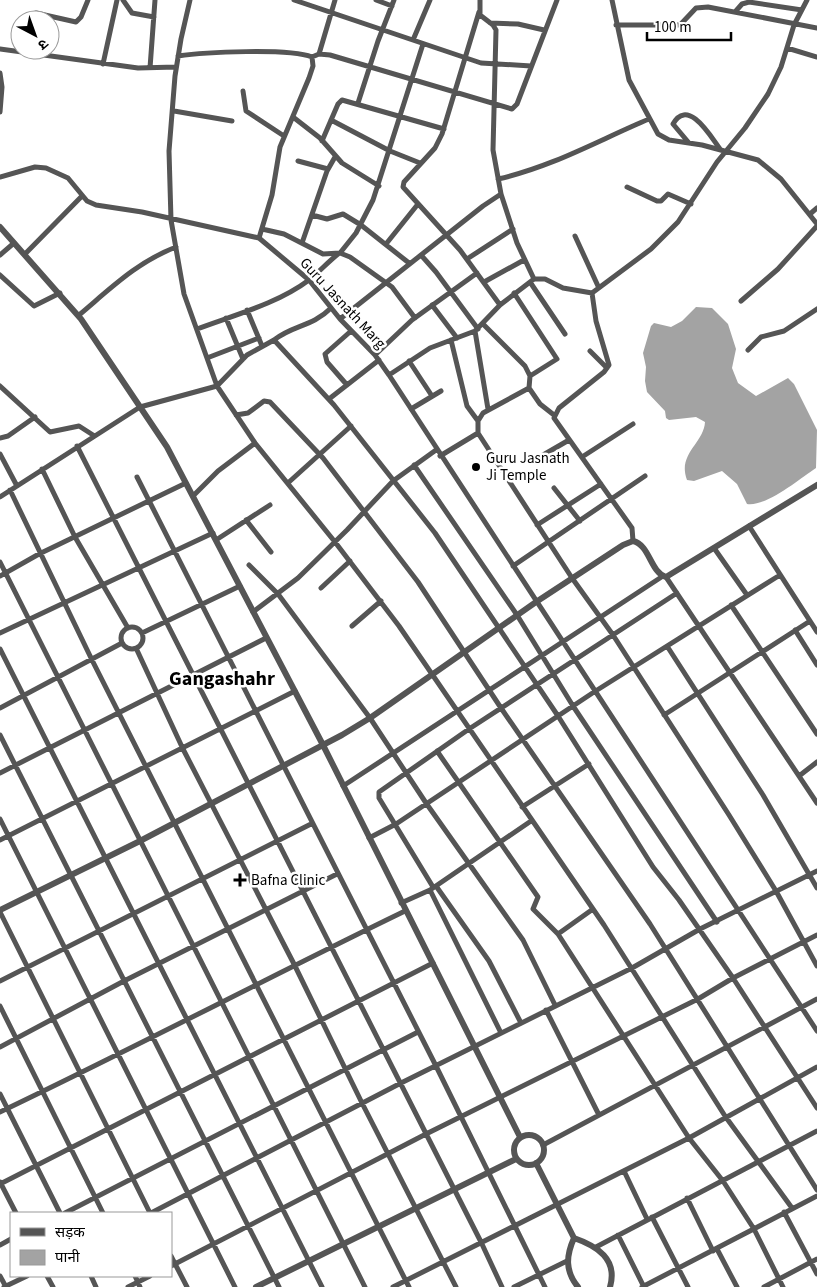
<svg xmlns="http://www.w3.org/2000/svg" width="817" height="1287" font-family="'Source Sans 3','Noto Sans Devanagari',sans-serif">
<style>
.water{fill:#a3a3a3}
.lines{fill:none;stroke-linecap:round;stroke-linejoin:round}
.minor{stroke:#555;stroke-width:5}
.tertiary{stroke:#555;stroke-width:6}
.poi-dot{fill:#000;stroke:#fff;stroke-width:2}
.labels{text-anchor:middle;stroke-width:5;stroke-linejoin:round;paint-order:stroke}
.street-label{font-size:15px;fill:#000;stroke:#fff}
.poi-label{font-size:15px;fill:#000;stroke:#fff;text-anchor:start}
.district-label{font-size:20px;font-weight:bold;fill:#000;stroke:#fff}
</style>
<rect width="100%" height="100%" fill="#fff"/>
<path class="water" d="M696 307 712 308 728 324 736 349 732 368 738 383 756 396 788 378 794 384 817 430 816 468C799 479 767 507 747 504L737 484 722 471 694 481 687 480C677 454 704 443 705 422L696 417 669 420 666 418 665 411 647 392 645 381 646 367 643 353 651 326 654 323 671 327 682 321Z"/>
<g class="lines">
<path class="minor" d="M123 0 132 13 154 17
M190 0 181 39 175 76 169 151 171 220 184 294 217 386 255 443 335 542 399 626 604 925 725 1116 792 1208
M294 0 481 63 531 66
M376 0 392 6
M480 0V15L493 25 496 30 493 150 501 194 517 243 534 279
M612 0 629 80 658 134 669 140 702 145 758 160 781 179 817 224
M479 12 442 134 435 148 404 182 403 187 460 250 500 305
M735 12 742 4 749 2 802 10
M32 20 36 13 76 22 81 17 88 0
M490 23 518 24 544 30
M616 25H680L696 8 708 7 817 28
M413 40 430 0
M787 48 817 57
M0 49 138 68 176 67
M319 54 335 0
M178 56C204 52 289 48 312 57L313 66 309 78 280 147 272 195 259 238
M312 57 319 54 330 55 512 109 517 104 557 0
M103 64 117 0
M150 68 155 0
M0 73 2 87 0 112
M243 91 246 111 284 136
M358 103 378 41 394 0
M174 111 232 121
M293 117 320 138 342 163 379 186
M331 120 390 151 420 163
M322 141 338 104 342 100 444 129
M689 143 673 124C688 97 711 137 720 149
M298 161 328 169
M0 177 35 167 46 168 68 178 87 201 96 205 142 212 259 238 309 280 340 319 375 355 389 375 817 1031
M498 179C552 167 599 140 649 119
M627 187 657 201H661L668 194 691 204
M810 214 817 208
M312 215 327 219 343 214 361 225 409 263
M262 229 284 234 323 254 340 253 350 257 392 287 415 318
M575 236 598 286
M302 243 327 171 335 157
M386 244 418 204
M340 253 356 233 373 200 423 44
M25 254 82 196
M0 255 14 243
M421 255 483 206 501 194
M467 259 513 229
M0 275 34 306 60 293
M484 282 524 260
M530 282 565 334
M514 293 557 359 530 376
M741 301 778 269 817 226
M432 305 457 338
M247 310 262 346
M79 315C110 289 137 262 176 247
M226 318 243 359
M340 319 421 255 436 272 478 329
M483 324 525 366 530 376 529 388 540 404 554 415
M197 329C234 315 277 304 309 280 319 272 328 262 338 254
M475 331 488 409
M274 340C293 325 312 327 331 308
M451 340 467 406 478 421
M748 350 761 337 784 331 817 309
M590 351 607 368
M375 355 412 320 477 273
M207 358 259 338
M409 361 432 396
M389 375 430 348 475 331 500 305 534 279H545L563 288 592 293
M347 385 327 362 325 354 351 331
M0 386 50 432 79 426 93 435
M529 388 483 413 478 421V433L572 578 613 635 729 815 776 891 817 966
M329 399 379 360
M411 409 441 391
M236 415 248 413 264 401 270 402 323 458 418 582 501 708 650 924 817 1190
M0 438 8 436 35 417
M77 446 481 1242 502 1287
M0 454 17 486
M440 456 478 433
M582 457 633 424
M531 462 569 440
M414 465 517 615 573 706 717 922
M42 469 75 537 128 628
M137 477 436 1066 545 1287
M289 482 351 426
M554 488 580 521
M10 490 92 660 409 1287
M193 496 218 471 255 443
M0 497 140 407 217 386 247 355 274 340 334 405 435 533 558 716 653 867 679 900 733 978 817 1108
M246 520 271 552
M537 525 601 484
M749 526 817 632
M216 540 270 505
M633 541 632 528 554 418 559 408 604 372 609 365 596 321 592 293 651 249 678 222 717 162 745 128 768 94 781 67 794 25 807 0
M714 548 747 595
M0 562 365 1287
M249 565 278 594 370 718 426 803 523 940 555 1005
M513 566 645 476
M0 576 39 554 186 483
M666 577 817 803
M321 588 350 561
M731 605 817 734
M253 612 298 578 347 530 393 481 436 450
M352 626 381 601
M121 638a11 11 0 1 1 22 0a11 11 0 1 1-22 0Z
M795 630 817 665
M0 633 213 533
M142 633 240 586
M667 646 763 795 817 888
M136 648 183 749 294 964 362 1103 456 1287
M0 649 322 1287
M0 708 122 643
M664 715 810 621
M0 735 279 1287
M437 751 538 897 533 909 558 934 689 1138 723 1181 754 1229 783 1287
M0 773 266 638
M799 776 817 762
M343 786 663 576
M522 807 589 764
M0 819 235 1287
M369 838 396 824 594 692 780 575
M0 840 295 691
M436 886 489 961 521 1023
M433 887 379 798V792L469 729 677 593
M430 890 501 1033
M401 903 430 890 531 821
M0 912 150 1213
M558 934 593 909
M0 981 311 824
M0 1006 103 1213
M546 1010 599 1115
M0 1047 124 981 337 874
M0 1094 60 1213
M0 1112C136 1047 269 977 405 911
M543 1145 817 999
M624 1171 647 1219
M0 1182 16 1213
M0 1184 433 963
M687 1198 713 1251
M784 1212 817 1274
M65 1213 418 1032
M151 1213 401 1083 632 968 700 929 817 871
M652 1217 688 1287
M618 1235 644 1287
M0 1245 11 1239
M596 1247 817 1131
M717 1249 737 1287
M171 1256 187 1287
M171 1266 426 1134 698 999 733 978 817 935
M0 1276 6 1287
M47 1276 53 1287
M91 1276 96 1287
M135 1276 140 1287
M4 1287 27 1276
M128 1287 150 1276
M393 1287 689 1138 817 1067
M514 1287 567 1261
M642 1287 817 1196
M764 1287 817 1259"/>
<path class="tertiary" d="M0 227 81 319 167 447 323 745 520 1137
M0 910 140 841 342 735 370 718 536 602 623 545 633 541C650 545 650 572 666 577L817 485
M514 1150a15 15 0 1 1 30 0a15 15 0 1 1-30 0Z
M536 1163 574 1238C597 1246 618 1259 610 1287
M574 1238C566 1256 565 1271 578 1287
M256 1287 516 1159"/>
</g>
<g class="poi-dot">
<circle cx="476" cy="467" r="5"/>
<path d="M237.5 872.5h5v5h5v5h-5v5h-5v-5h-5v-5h5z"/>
</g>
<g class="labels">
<g class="street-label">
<text transform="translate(343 303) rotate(47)" y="5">Guru Jasnath Marg</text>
</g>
<g class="poi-label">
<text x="486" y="463">Guru Jasnath<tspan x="486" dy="17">Ji Temple</tspan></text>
<text x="251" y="885">Bafna Clinic</text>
</g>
<g class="district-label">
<text x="222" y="685">Gangashahr</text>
</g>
</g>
<rect x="10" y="1212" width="162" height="65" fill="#ffffff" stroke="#999999"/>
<rect x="20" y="1228" width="25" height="8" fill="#555555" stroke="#999999"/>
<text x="55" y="1237" font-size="15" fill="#000000">सड़क</text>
<rect x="20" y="1250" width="25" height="15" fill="#a3a3a3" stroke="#999999"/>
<text x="55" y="1262" font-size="15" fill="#000000">पानी</text>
<g transform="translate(35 35) rotate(139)"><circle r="24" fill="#ffffff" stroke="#999999"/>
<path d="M0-4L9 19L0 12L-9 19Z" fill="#000000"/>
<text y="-8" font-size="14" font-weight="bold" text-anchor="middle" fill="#000000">उ</text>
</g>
<path d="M647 32v8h84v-8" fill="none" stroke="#000000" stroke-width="2.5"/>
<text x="654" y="32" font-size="15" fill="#000000" stroke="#ffffff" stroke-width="4" paint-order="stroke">100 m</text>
</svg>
